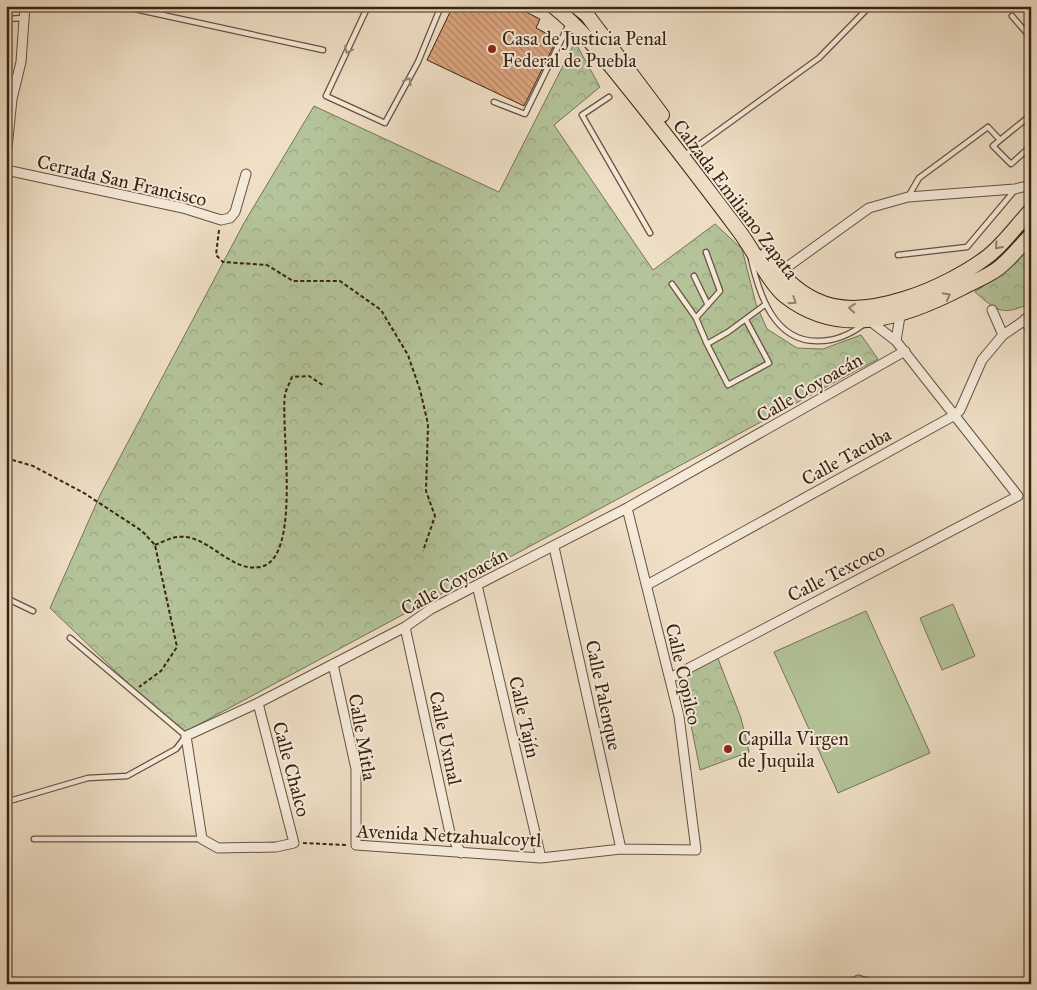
<svg xmlns="http://www.w3.org/2000/svg" width="1037" height="990" font-family="'IM FELL Great Primer',serif">
<style>
.forest{fill:url(#forest-crowns);stroke:#767356}
.garden{fill:#b4c399;stroke:#767356}
.building{fill:url(#building-back-hatch);stroke:#392312}
.lines{fill:none;stroke-linecap:round;stroke-linejoin:round}
.lane-casing{stroke:#66523f;stroke-width:7}
.street-casing{stroke:#66523f;stroke-width:11}
.primary-casing{stroke:#392312;stroke-width:16}
.path{stroke:#392312;stroke-width:2;stroke-dasharray:4 2.5;stroke-linecap:butt}
.lane{stroke:#f5eada;stroke-width:4.5}
.street{stroke:#f5eada;stroke-width:9}
.primary{stroke:#efdfc6;stroke-width:14}
.oneway{stroke:#978676}
.oneway2{stroke:#94816c}
.poi-dot{fill:#8f2418;stroke:#f5eada;stroke-width:2}
.labels{text-anchor:middle;stroke-width:4;stroke-linejoin:round;paint-order:stroke}
.poi-label{font-size:19px;fill:#392312;stroke:#f5eada;text-anchor:start}
.street-label{font-size:19px;fill:#392312;stroke:#f5eada}
</style>
<defs>
<pattern id="forest-crowns" width="20" height="18" patternUnits="userSpaceOnUse" patternTransform="scale(1.25)"><rect width="20" height="18" fill="#b4c399"/><path d="M2 6a3 3 0 1 1 6 0M12 15a3 3 0 1 1 6 0" fill="none" stroke="#9ca783"/></pattern>
<pattern id="building-back-hatch" width="6" height="6" patternUnits="userSpaceOnUse" patternTransform="scale(1.25)"><rect width="6" height="6" fill="#dca57f"/><path d="M-1 5l2 2M0 0l6 6M5-1l2 2" fill="none" stroke="#b38667"/></pattern>
</defs>
<rect width="100%" height="100%" fill="#efdfc6"/>
<filter id="stains"><feTurbulence type="fractalNoise" baseFrequency=".004" numOctaves="4"/><feColorMatrix values="0 0 0 0 .2 0 0 0 0 .09 0 0 0 0 .02 0 0 0 .5 -.17"/></filter>
<radialGradient id="worn" r=".72"><stop offset=".6" stop-color="#630" stop-opacity="0"/><stop offset="1" stop-color="#630" stop-opacity=".3"/></radialGradient>
<path class="forest" d="M575 42 600 87 554 125 653 270 715 224 742 249 756 304 767 329 797 348 823 349 861 335 878 359 181 734 50 608 101 493 244 223 314 106 499 192Z
M1031 242V303C1002 316 998 312 975 292L989 282Z
M717 656 741 718 749 752 700 770 688 710 677 678Z"/>
<path class="garden" d="M953 604 975 656 942 670 920 618Z
M866 611 930 753 838 793 774 652Z"/>
<path class="building" d="M453 6H514L540 19 536 28 557 39 524 106 427 60Z"/>
<g class="lines">
<g class="lane-casing">
<path id="lane" d="M121 6 323 50
M368 6 326 96 385 123 418 62 441 6
M1012 16 1031 38
M6 19 25 18
M609 97 582 115 650 233
M494 102 525 114 569 24
M1000 140 993 146 1011 164 1031 146
M689 152 819 58 870 6
M908 197 919 178 988 127 1000 140 1031 115
M898 255 967 247 1015 190
M751 259C759 294 774 342 818 341 835 341 850 335 864 324
M694 276 708 305
M672 284 696 318 707 344 728 332 766 304
M696 318 720 291 706 252
M707 344 728 385 769 363 746 320
M6 598 33 611
M6 802 88 778 127 776 176 749 186 736 70 638
M34 839H202"/>
</g>
<g class="street-casing">
<path id="street" d="M6 158 12 99 21 62 25 6
M6 170 183 208 221 220 230 218 235 212 246 174
M776 275 869 208 908 197 1015 189 1031 185
M992 310 1003 335
M1025 319 1031 332
M896 341 900 316
M554 547 621 849
M477 585 541 858
M647 585 955 415 960 410 982 360 1003 335 1031 316
M405 627 450 833 461 853
M333 664 356 769V845L541 858 621 849 696 850 679 716 627 508
M670 678 1018 496 896 341 870 321
M258 703 294 843 276 847 218 848 202 839 186 736 258 703 405 627 431 609 477 585 627 508 905 351
M858 980 872 984"/>
</g>
<g class="primary-casing">
<path id="primary" d="M553 6C583 30 606 60 630 90 667 136 703 183 739 231 752 248 770 284 785 296 841 340 906 317 962 288 973 282 986 277 996 270 1009 261 1020 246 1031 235
M576 6 587 15 662 115
M766 255C780 273 794 290 816 300 864 324 947 287 987 257 1003 245 1017 225 1031 210"/>
</g>
<path class="path" d="M219 230 216 255 223 262 267 265 293 281H340L381 310 408 355 420 390 428 424 426 491 435 516 423 551
M6 458 33 466 84 493 142 531 155 545 177 647 161 671 139 687
M155 545C162 542 170 538 177 537 208 533 230 573 260 567 303 560 280 426 285 395 286 389 290 383 292 377L309 376 324 386
M303 843 346 845"/>
<use href="#lane" class="lane"/>
<use href="#street" class="street"/>
<use href="#primary" class="primary"/>
</g>
<defs><path id="oneway-chevron" d="M-2-3.5L2.5 0L-2 3.5" fill="none" stroke-width="1.6" stroke-linecap="round" stroke-linejoin="round" transform="scale(1.25)"/></defs>
<g class="oneway">
<use href="#oneway-chevron" transform="translate(348 50) rotate(115)"/>
<use href="#oneway-chevron" transform="translate(408 81) rotate(-62)"/>
</g>
<g class="oneway2">
<use href="#oneway-chevron" transform="translate(998 246) rotate(132)"/>
<use href="#oneway-chevron" transform="translate(947 296) rotate(-28)"/>
<use href="#oneway-chevron" transform="translate(793 301) rotate(34)"/>
<use href="#oneway-chevron" transform="translate(852 308) rotate(-175)"/>
</g>
<g class="poi-dot">
<circle cx="492" cy="49" r="5"/>
<circle cx="728" cy="749" r="5"/>
</g>
<g class="labels">
<g class="poi-label">
<text x="502" y="45">Casa de Justicia Penal<tspan x="502" dy="22">Federal de Puebla</tspan></text>
<text x="738" y="745">Capilla Virgen<tspan x="738" dy="22">de Juquila</tspan></text>
</g>
<g class="street-label">
<text transform="translate(122 180) rotate(13)" y="7">Cerrada San Francisco</text>
<text transform="translate(736 199) rotate(53)" y="7">Calzada Emiliano Zapata</text>
<text transform="translate(809 387) rotate(-30)" y="7">Calle Coyoacán</text>
<text transform="translate(846 456) rotate(-29)" y="7">Calle Tacuba</text>
<text transform="translate(836 572) rotate(-27)" y="7">Calle Texcoco</text>
<text transform="translate(454 581) rotate(-29)" y="7">Calle Coyoacán</text>
<text transform="translate(684 674) rotate(77)" y="7">Calle Copilco</text>
<text transform="translate(604 695) rotate(78)" y="7">Calle Palenque</text>
<text transform="translate(525 717) rotate(77)" y="7">Calle Tajín</text>
<text transform="translate(363 737) rotate(80)" y="7">Calle Mitla</text>
<text transform="translate(446 738) rotate(78)" y="7">Calle Uxmal</text>
<text transform="translate(292 769) rotate(75)" y="7">Calle Chalco</text>
<text transform="translate(449 835) rotate(3)" y="7">Avenida Netzahualcoytl</text>
</g>
</g>
<rect width="1037" height="990" fill="none" stroke="#efdfc6" stroke-width="25"/>
<rect x="8" y="8" width="1022" height="975" fill="none" stroke="#392312" stroke-width="2.5"/>
<rect x="12" y="12" width="1012" height="965" fill="none" stroke="#392312"/>
<rect width="100%" height="100%" filter="url(#stains)"/>
<rect width="100%" height="100%" fill="url(#worn)"/>
</svg>
